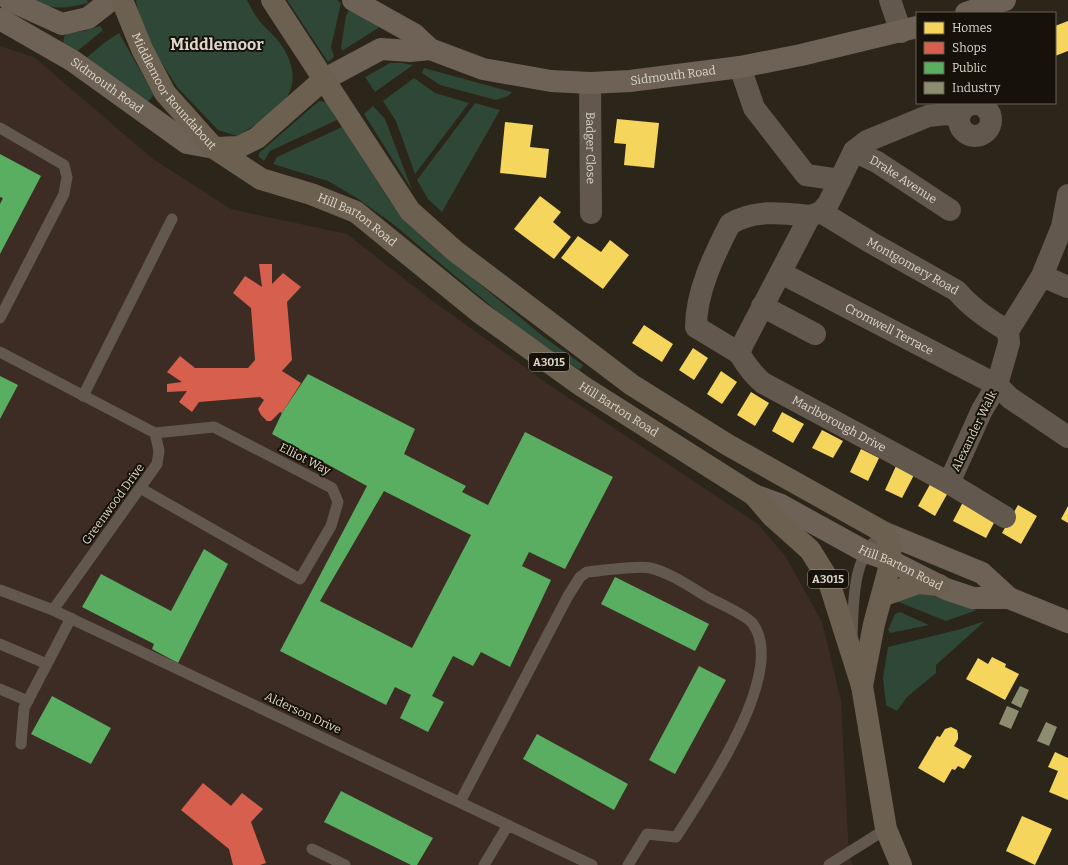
<svg xmlns="http://www.w3.org/2000/svg" width="1068" height="865" font-family="Bitter,serif">
<style>
.commercial{fill:#3c2c24}
.green{fill:#2e4737}
.homes{fill:#f6d55c}
.shops{fill:#d6604d}
.public{fill:#5aae61;fill-rule:evenodd}
.industry{fill:#8c8c6e}
.lines{fill:none;stroke-linecap:round;stroke-linejoin:round}
.lane{stroke:#62584d;stroke-width:11}
.street{stroke:#62584d;stroke-width:22}
.secondary{stroke:#6e6256;stroke-width:22}
.primary{stroke:#6c6051;stroke-width:22}
.labels{text-anchor:middle;stroke-width:4;stroke-linejoin:round;paint-order:stroke}
.shield{fill:#171209;stroke:#a29b8f;stroke-width:1}
.shield-label{font-size:11px;font-weight:bold;fill:#ddd6c9}
.street-label{font-size:12px;fill:#ddd6c9;stroke:#171209}
.district-label{font-size:16px;font-weight:bold;fill:#ddd6c9;stroke:#171209}
</style>
<rect width="100%" height="100%" fill="#2b251a"/>
<path class="commercial" d="M0 46 34 57 153 159 231 209 347 234 429 298 548 384 758 524 786 557 822 622 841 700 849 856 853 865H0Z"/>
<path class="green" d="M30 0H87L88 3C62 9 55 10 30 0Z
M136 0H247C250 5 252 11 256 16 263 27 275 35 282 46 312 93 273 115 237 136L218 130 177 87 153 49 138 12Z
M287 0H337L341 3 331 47 334 57 328 62Z
M350 8 381 26 342 51 341 47 346 16Z
M100 26 103 30 75 53 63 45 64 37 67 33 85 31Z
M119 33 154 95 147 103 85 59 104 43Z
M390 63H402L413 65 375 92 365 77Z
M424 68 512 92 508 96 496 100 440 85 422 73Z
M414 78 435 93 469 103 415 174 396 121 383 101Z
M319 101 327 102 337 120 270 151 264 161 259 157V153Z
M475 103 500 110 442 212 428 199 417 180Z
M373 106 385 119 412 190 364 114Z
M342 127 390 201 423 237 545 338 583 365 580 370 509 321 393 224 357 198 328 181 273 164 277 157Z
M919 591 977 610 946 621 896 601Z
M900 612 929 625 890 633 888 630 895 614Z
M985 621 936 665V673L907 697 897 711 886 705 883 678 888 647 961 629Z"/>
<path class="homes" d="M1068 21V51L1055 56V26Z
M617 119 659 123 654 168 624 165 626 144 614 143Z
M505 122 533 125 530 147 549 149 546 178 500 173Z
M540 196 561 212 553 222 571 237 554 259 514 229Z
M578 236 601 252 610 240 629 255 603 289 561 258Z
M644 325 673 344 662 362 632 343Z
M693 348 708 358 694 380 679 370Z
M721 371 737 382 722 404 707 394Z
M751 392 769 403 755 426 737 415Z
M782 412 804 424 793 443 772 431Z
M822 430 843 441 833 458 812 448Z
M861 449 879 458 868 481 850 472Z
M896 466 914 475 902 498 885 490Z
M933 479 950 489 935 516 918 506Z
M963 502 996 519 986 538 953 521Z
M1018 505 1037 516 1021 544 1002 533Z
M1068 506V523L1061 519Z
M992 657 1006 664 1005 667 1019 674 1005 700 966 679 978 658 988 664Z
M951 727 957 730 958 734V739L954 746 972 756 964 769 958 766 955 770 952 769 944 783 918 768 937 736 940 737 945 729Z
M1055 752 1068 758V800L1049 792 1058 771 1048 767Z
M1022 816 1052 829 1035 865 1006 851Z"/>
<path class="shops" d="M259 264H272V284L283 273 301 287 287 302 292 360 282 371 301 383 282 413 280 412 271 421H267L261 415 258 409 264 400 260 397 199 402 192 412 179 402 187 391 167 392V384L182 382 167 372 180 356 195 368H248L255 360 251 308 233 293 245 276 262 287Z
M203 783 231 806 242 793 263 809 251 822 266 863 260 865H233L229 849 181 810Z"/>
<path class="public" d="M0 154 41 176 0 254V204L3 198 0 197Z
M308 374 415 429 404 454 466 486 462 492 488 505 525 432 613 477 565 569 529 552 522 566 551 580 510 667 481 652 473 666 453 656 432 696 444 702 428 732 400 718 411 695 395 687 386 705 280 651 367 486 272 434 282 413ZM384 491 471 535 412 648 320 601Z
M0 376 18 385 0 419Z
M204 549 228 564 178 663 152 649 154 644 82 607 101 574 171 611Z
M615 577 709 624 695 651 601 604Z
M699 666 726 680 675 774 649 760Z
M52 696 111 728 91 764 31 734Z
M537 734 628 784 614 810 523 759Z
M341 791 433 838 417 865H411L324 822Z"/>
<path class="industry" d="M1020 686 1029 690 1021 708 1011 703Z
M1007 706 1019 711 1011 729 999 724Z
M1046 722 1057 727 1049 746 1037 741Z"/>
<g class="lines">
<path class="lane" d="M0 128 64 165 67 177 64 194 0 318
M0 352 155 433 159 451 157 464 53 610
M83 396 172 219
M140 488 300 579 331 526 338 502 332 488 214 427 155 433
M0 590 53 610 592 865
M852 636C854 601 851 554 885 533
M0 644 47 664
M0 689 28 701
M21 744 24 708 71 618
M460 802 568 596 580 577 587 572C601 571 639 565 650 568 669 572 692 588 709 598 719 603 748 616 753 624 788 673 703 795 676 837L647 834 628 865
M312 849 345 865
M484 865 508 825
M829 865 886 829"/>
<g class="street">
<path d="M890 0 901 32"/>
<path d="M740 67 754 108 806 175 840 180"/>
<path id="s1" d="M590 83 591 213"/>
<circle cx="975" cy="120" r="16"/>
<path id="s2" d="M959 117 947 114 928 116 867 141 854 151 828 204 821 212 870 242 957 291C971 308 989 320 1008 331"/>
<path id="s3" d="M854 151 877 162 950 210"/>
<path d="M1068 195 1062 227 1042 276 1008 331 1009 343 997 385 1010 398 1068 437"/>
<path id="s4" d="M821 212 810 216 744 342 739 353C746 365 752 374 763 383L949 483 1005 517"/>
<path id="s5" d="M781 273 997 385 982 410 949 483"/>
<path d="M1042 276 1068 287"/>
<path d="M762 306 815 334"/>
<path d="M739 353 696 327C696 292 714 255 730 224 755 209 782 213 810 216"/>
</g>
<g class="secondary">
<path d="M9 0 62 24 88 18 111 0"/>
<path id="s6" d="M353 0 414 34 430 49 483 69 551 81 590 83 630 81 740 67 801 55 917 27"/>
<path d="M966 13 1005 0"/>
<path id="s7" d="M0 19 73 61 187 143 214 148"/>
<path d="M323 80 381 49 410 51 430 49"/>
<path id="s8" d="M754 495 779 504 866 552 891 561 946 589 973 598H1009"/>
<path d="M885 533 982 573 1009 598 1068 622"/>
</g>
<g class="primary">
<path id="s9" d="M122 0 142 49 165 93 214 148 261 179 311 194 356 212 479 312 582 386 754 495 772 516 810 550 828 579 862 686 886 829 901 865"/>
<path d="M272 0 410 211 455 251 632 385 728 445 885 533 889 542 891 561 874 624 862 686"/>
<path d="M214 148 239 147 257 138 323 80"/>
<path d="M882 596 918 583 939 585"/>
</g>
</g>
<g class="labels">
<g class="shield">
<rect x="529" y="353" width="40" height="18" rx="3"/>
<rect x="808" y="570" width="40" height="18" rx="3"/>
</g>
<g class="shield-label">
<text x="549" y="366">A3015</text>
<text x="828" y="583">A3015</text>
</g>
<g class="street-label">
<text dy="4" stroke="none"><textPath href="#s6" startOffset="340">Sidmouth Road</textPath></text>
<text dy="4" stroke="none"><textPath href="#s7" startOffset="126">Sidmouth Road</textPath></text>
<text dy="4" stroke="none"><textPath href="#s9" startOffset="106">Middlemoor Roundabout</textPath></text>
<text dy="4" stroke="none"><textPath href="#s1" startOffset="65">Badger Close</textPath></text>
<text dy="4" stroke="none"><textPath href="#s3" startOffset="57">Drake Avenue</textPath></text>
<text dy="4" stroke="none"><textPath href="#s9" startOffset="338">Hill Barton Road</textPath></text>
<text dy="4" stroke="none"><textPath href="#s2" startOffset="290">Montgomery Road</textPath></text>
<text dy="4" stroke="none"><textPath href="#s5" startOffset="122">Cromwell Terrace</textPath></text>
<text dy="4" stroke="none"><textPath href="#s9" startOffset="662">Hill Barton Road</textPath></text>
<text dy="4" stroke="none"><textPath href="#s4" startOffset="291">Marlborough Drive</textPath></text>
<text transform="translate(974 431) rotate(-64)" y="4">Alexander Walk</text>
<text transform="translate(305 459) rotate(27)" y="4">Elliot Way</text>
<text transform="translate(113 504) rotate(-54)" y="4">Greenwood Drive</text>
<text dy="4" stroke="none"><textPath href="#s8" startOffset="164">Hill Barton Road</textPath></text>
<text transform="translate(303 713) rotate(25)" y="4">Alderson Drive</text>
</g>
<g class="district-label">
<text x="217" y="50">Middlemoor</text>
</g>
</g>
<rect x="916" y="12" width="140" height="92" fill="#171209" stroke="#666056"/>
<rect x="924" y="22" width="20" height="12" fill="#f6d55c" stroke="#666056"/>
<text x="952" y="32" font-size="12" fill="#ddd6c9">Homes</text>
<rect x="924" y="42" width="20" height="12" fill="#d6604d" stroke="#666056"/>
<text x="952" y="52" font-size="12" fill="#ddd6c9">Shops</text>
<rect x="924" y="62" width="20" height="12" fill="#5aae61" stroke="#666056"/>
<text x="952" y="72" font-size="12" fill="#ddd6c9">Public</text>
<rect x="924" y="82" width="20" height="12" fill="#8c8c6e" stroke="#666056"/>
<text x="952" y="92" font-size="12" fill="#ddd6c9">Industry</text>
</svg>
